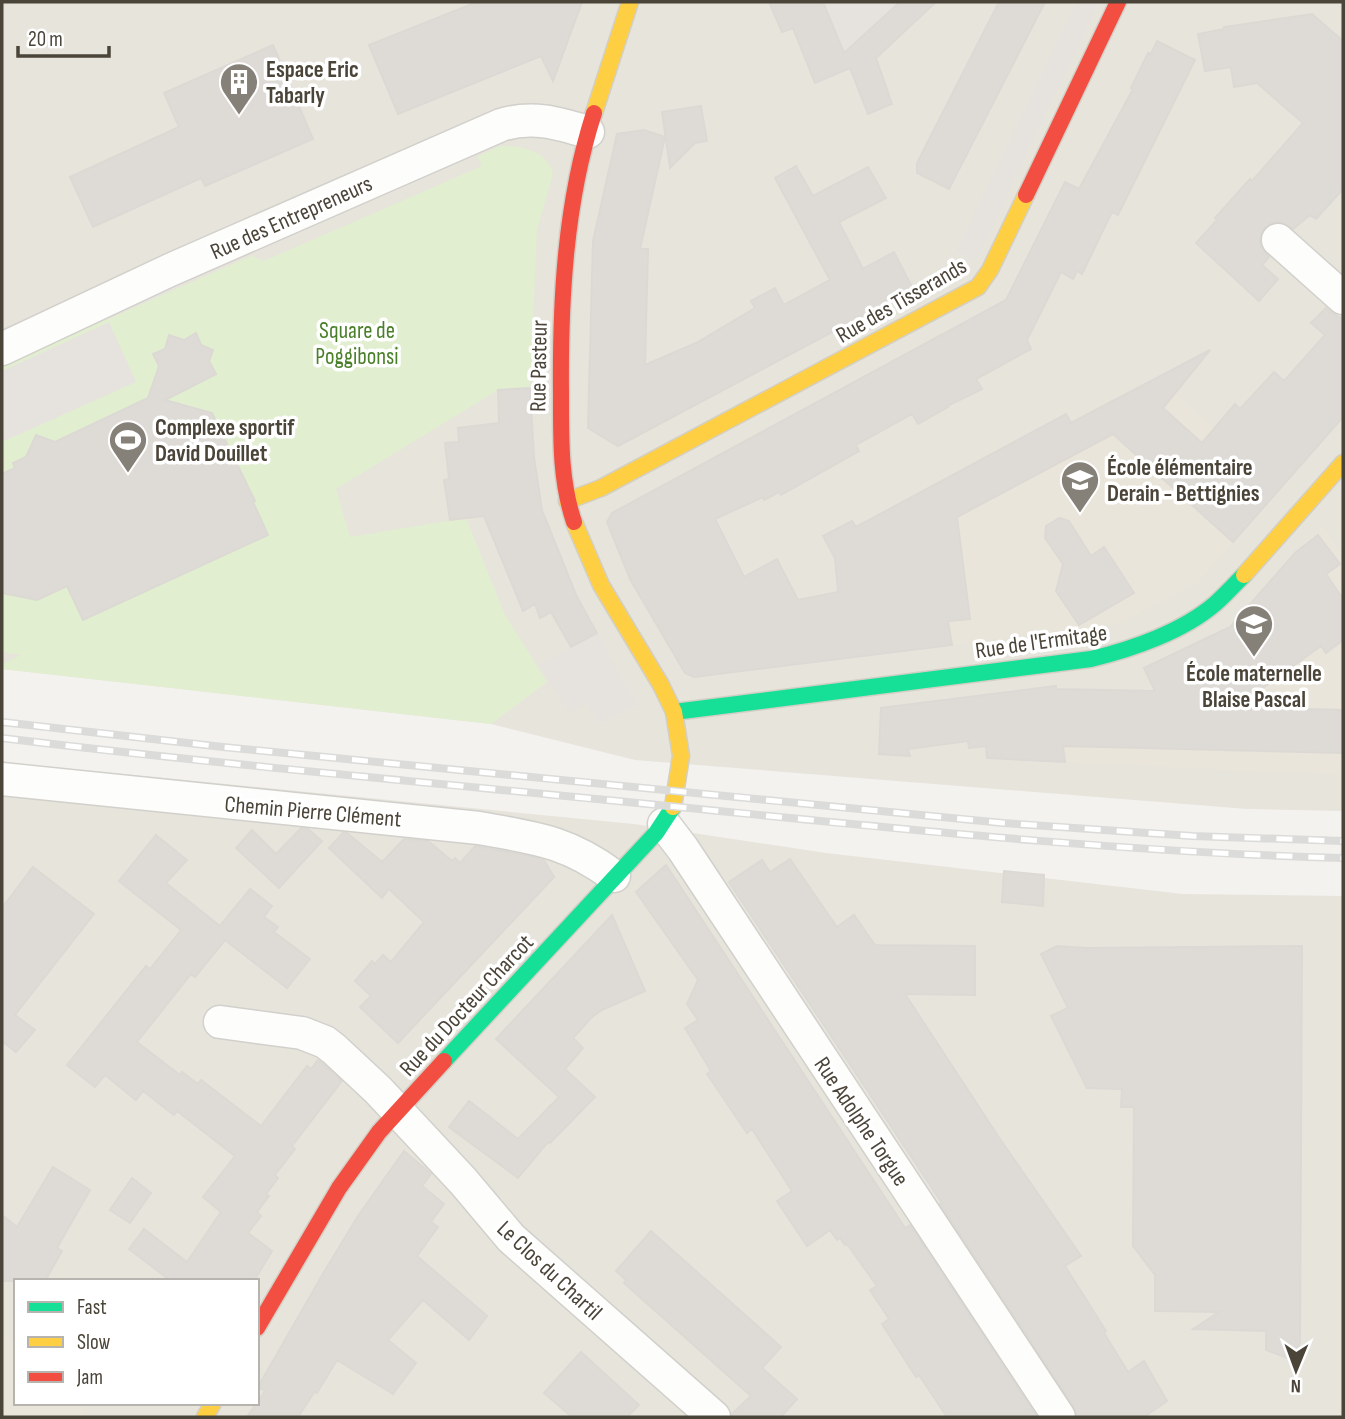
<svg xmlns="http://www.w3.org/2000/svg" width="1345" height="1419" font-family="'Sofia Sans Condensed',sans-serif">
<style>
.residential{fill:#e7e4dc;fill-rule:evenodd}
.education{fill:#eae5da}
.green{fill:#e1eecf}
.parking{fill:#e6e3df}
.building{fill:#dedbd6;stroke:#dcd9d4;stroke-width:2}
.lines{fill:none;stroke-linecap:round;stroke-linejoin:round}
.street-casing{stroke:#d2d0cb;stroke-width:35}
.fast-casing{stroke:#d3cfc5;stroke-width:19}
.slow-casing{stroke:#d3cfc5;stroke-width:19}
.jam-casing{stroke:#d3cfc5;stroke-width:19}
.street{stroke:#fdfdfc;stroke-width:32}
.fast{stroke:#16e098;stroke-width:16}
.slow{stroke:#ffcf43;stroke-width:16}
.jam{stroke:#f24e42;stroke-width:16}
.rail-casing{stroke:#dbdbda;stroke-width:8}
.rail{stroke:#fff;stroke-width:5;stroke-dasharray:16;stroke-linecap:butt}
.labels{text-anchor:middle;stroke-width:7;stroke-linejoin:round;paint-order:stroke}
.poi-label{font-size:23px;font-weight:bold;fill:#4b4439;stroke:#fff;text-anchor:start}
.street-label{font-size:23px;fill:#4b4439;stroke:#fff}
.park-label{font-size:23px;fill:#4a7f2a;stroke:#fff}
</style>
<rect width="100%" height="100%" fill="#f4f2ee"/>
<path class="residential" d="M2 2H1343V811L1247 809 635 760 491 724 2 669Z
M2 762 634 824 826 853 1183 894 1343 896V1417H2ZM16 1281H257V1403H16Z"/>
<path class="education" d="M1157 378 1280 488 1198 582 1116 624 896 652 880 526Z
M1323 526 1343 556V775L1065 762 1056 686 1077 689 1144 690 1153 686 1144 668 1230 627 1296 552Z
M2 1335 16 1343V1403H89L81 1417H2Z"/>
<path class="green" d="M499 146C520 146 546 149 553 173L537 230 530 388 498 390 336 489 350 537 466 518 505 615 547 682 491 724 2 669V664L21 655 2 652V366L244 259 252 256 264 261 482 166 477 157Z"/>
<path class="parking" d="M823 2H900L844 53Z
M1077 2H1099L976 261 956 251Z
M109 322 136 382 2 442V371Z
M597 633 637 705 600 724 587 703 569 713 540 665Z"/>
<path class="building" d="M477 2H582L553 81 541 56 398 114 369 45Z
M769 2H823L844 53 900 2H936L876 58 892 104 868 114 850 68 815 83 793 28 782 32Z
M999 2H1045L949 189 917 173V163Z
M1312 14 1343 41V189L1316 219 1310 215 1293 229 1281 222 1272 223 1264 228 1260 236V245L1269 257 1262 265 1278 279 1259 301 1196 243 1217 220 1215 218 1250 179 1252 181 1303 123 1257 83 1234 87 1231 67 1205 71 1198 34 1224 29V27Z
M1157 41 1195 60 1118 215 1112 212 1082 274 1077 271 1073 279 1061 272 1027 340 1031 349 976 379 982 389 947 406 948 407 918 424 912 414 856 445 859 451 781 495 779 492 764 500 763 497 715 519 744 577 777 559 798 600 838 592 835 558 823 536 852 521 856 527 1066 414 1071 423 1210 350 1163 408 1202 443 1235 404 1240 409 1274 372 1284 381 1325 335 1311 323 1326 308 1340 318 1343 316V417L1233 542 1113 434 957 517 970 619 948 621 952 645 694 677 685 673 630 579 607 522 612 513 1006 300 1065 182 1079 189 1133 89 1131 88 1148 53 1151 54Z
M273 45 313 139 205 186 201 178 93 227 70 177 179 127 164 93Z
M701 106 707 141 695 143 670 168 662 112Z
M644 130 665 137 640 249H648L645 365 696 343 755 308 751 301 775 288 784 305 830 280 775 178 796 166 813 196 868 167 886 198 839 222 863 269 894 252 913 289 618 446 588 428 593 241 617 134Z
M196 333 201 345 213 350 209 361 216 374 165 400 212 413 255 501 253 502 268 535 83 620 67 586 37 600 2 593V474L15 468 13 463 26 457 36 435 55 442 148 398 159 366 153 354 165 349 169 335 184 340Z
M530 388 534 458 542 510 577 597 597 633 571 647 551 612 540 618 535 604 523 611 484 516 450 520 444 480 449 479 445 443 459 442 458 428 499 423 498 390Z
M1059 518 1069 521 1091 556 1104 547 1134 593 1079 625 1056 591 1063 564 1045 538 1046 526Z
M1318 535 1340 564 1326 574 1343 599V640L1326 653 1321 646 1236 707 1343 710V753L1063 746 1065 762 987 758 986 746 969 748 968 741 908 749 910 756 879 754 881 708 1056 686V689L1155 691 1144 668 1230 627 1295 553Z
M301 828 308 829 322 841 279 888 236 848 252 830 276 854Z
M343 833H347L382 862 404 839 428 841 452 861 455 858 460 863 475 846 530 856 544 860 554 877 398 1043 360 1007 371 996 355 981 372 961 375 964 383 955 391 962 424 922 389 889 382 898 329 848Z
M156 835 187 860 166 883 220 926 250 889 272 906 264 917 278 927 274 932 310 959 287 988 225 940 195 977 191 974 137 1042 180 1075 182 1072 198 1084 201 1080 261 1126 307 1066 311 1069 318 1060 342 1081 292 1146 295 1149 275 1175 278 1178 266 1194 269 1196 257 1212 261 1216 248 1233 272 1251 254 1281H171L129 1249 144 1229 187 1262 221 1212 203 1197 235 1156 177 1111 174 1115 143 1091 136 1100 105 1075 95 1087 67 1065 146 966 150 969 181 930 119 881Z
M790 859 837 927 854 915 875 945 975 946V995L905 994 998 1136 1081 1256 1065 1266 1106 1331 1104 1333 1128 1372 1144 1361 1167 1401 1144 1417H1077L1074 1407 940 1204 942 1203 729 882 762 860 770 872Z
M666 865 905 1228 910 1225 1037 1417H947L919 1375 916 1377 882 1324 889 1319 870 1290 877 1286 847 1244 845 1245 840 1238 837 1240 830 1230 807 1246 777 1201 792 1191 752 1129 747 1133 707 1074 711 1071 685 1028 698 1020 687 1004 698 980 636 892Z
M33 867 94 914 15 1015 35 1030 16 1052 2 1041V908Z
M1004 871 1044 875 1043 906 1002 902Z
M612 915 645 991 602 1010 592 1017 573 1038 583 1048 565 1069 595 1097 550 1143 548 1142 518 1178 449 1127 469 1101 518 1139 559 1097 496 1039Z
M1057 946 1086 948 1302 946 1300 1342 1293 1360 1266 1350V1331L1193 1329 1219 1312 1155 1311V1275L1133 1246 1134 1107H1121L1122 1089 1087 1088 1051 1016 1068 1008 1041 954Z
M404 1151 431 1174 422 1186 444 1204 431 1222 438 1227 417 1256 487 1316 469 1340 423 1300 388 1340 416 1363 393 1394 337 1360 317 1393 315 1391 298 1417H247L265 1391 258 1387 324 1272 358 1216Z
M53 1167 90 1190 57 1248 62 1251 45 1281H2V1215L17 1227Z
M132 1178 151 1193 130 1223 110 1210Z
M651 1231 781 1347 762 1368 797 1399 781 1417H732V1414L751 1396 624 1283 626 1280 616 1271Z
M581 1352 639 1405 627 1417H572L544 1393Z"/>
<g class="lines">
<g class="street-casing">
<path id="street" d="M1278 240 1343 298
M2 349 170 270 501 125C532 115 558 123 588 132
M2 779 479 828C535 838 567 841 614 876
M664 824 683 849 1059 1417
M220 1022 302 1033 325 1042 334 1049 378 1090 463 1181 511 1238 714 1417"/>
</g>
<g class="fast-casing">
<path id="fast" d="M674 712 1091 659C1133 649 1184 631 1216 603 1226 594 1235 584 1244 575
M444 1061 656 833 673 807"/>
</g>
<g class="slow-casing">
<path id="slow" d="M594 113 630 2
M567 501 601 488 978 287 990 270 1026 195
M574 522 601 585 661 685 674 712 681 756 673 807
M1244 575 1343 463
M205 1417 213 1403"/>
</g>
<g class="jam-casing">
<path id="jam" d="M1026 195 1118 2
M574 522C560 480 561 438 561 395 560 301 565 203 594 113
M257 1328 339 1188 379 1132 444 1061"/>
</g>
<use href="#street" class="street"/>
<use href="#fast" class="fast"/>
<use href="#slow" class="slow"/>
<use href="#jam" class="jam"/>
<g class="rail-casing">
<path id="rail" d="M2 722 223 747 1003 823 1192 836 1343 841
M2 738C224 765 446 784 668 806 893 828 1117 852 1343 858"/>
</g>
<use href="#rail" class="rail"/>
</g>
<defs>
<g id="building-pin" transform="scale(2.0125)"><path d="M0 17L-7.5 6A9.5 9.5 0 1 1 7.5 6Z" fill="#868178" stroke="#fff"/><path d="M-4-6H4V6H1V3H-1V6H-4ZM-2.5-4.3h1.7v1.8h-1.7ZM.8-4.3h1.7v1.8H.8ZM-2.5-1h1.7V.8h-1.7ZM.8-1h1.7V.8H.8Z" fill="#fff"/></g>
<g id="stadium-pin" transform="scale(2.0125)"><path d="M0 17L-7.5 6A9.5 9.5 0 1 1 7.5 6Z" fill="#868178" stroke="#fff"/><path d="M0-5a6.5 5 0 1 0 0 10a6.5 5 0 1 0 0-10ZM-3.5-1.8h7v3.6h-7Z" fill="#fff"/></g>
<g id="school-pin" transform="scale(2.0125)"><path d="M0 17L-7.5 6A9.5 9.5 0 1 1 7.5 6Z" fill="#868178" stroke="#fff"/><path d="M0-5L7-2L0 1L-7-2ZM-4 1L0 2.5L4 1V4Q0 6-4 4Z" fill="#fff"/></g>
</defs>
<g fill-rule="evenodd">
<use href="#building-pin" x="239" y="82"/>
<use href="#stadium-pin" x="128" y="440"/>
<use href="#school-pin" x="1080" y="480"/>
<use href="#school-pin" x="1254" y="624"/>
</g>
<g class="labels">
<g class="poi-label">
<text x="266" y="77">Espace Eric<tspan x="266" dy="26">Tabarly</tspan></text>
<text x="155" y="435">Complexe sportif<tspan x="155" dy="26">David Douillet</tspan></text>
<text x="1107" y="475">École élémentaire<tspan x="1107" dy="26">Derain - Bettignies</tspan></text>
<text x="1254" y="681" text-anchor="middle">École maternelle<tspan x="1254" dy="26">Blaise Pascal</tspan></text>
</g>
<g class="street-label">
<text transform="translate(291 217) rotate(-24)" y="8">Rue des Entrepreneurs</text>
<text transform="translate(901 300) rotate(-30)" y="8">Rue des Tisserands</text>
<text transform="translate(538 366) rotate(-89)" y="8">Rue Pasteur</text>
<text transform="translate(1041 641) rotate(-8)" y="8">Rue de l'Ermitage</text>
<text transform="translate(313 811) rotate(5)" y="8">Chemin Pierre Clément</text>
<text transform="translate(466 1005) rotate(-47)" y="8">Rue du Docteur Charcot</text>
<text transform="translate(862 1121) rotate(56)" y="8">Rue Adolphe Torgue</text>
<text transform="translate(550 1270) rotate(43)" y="8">Le Clos du Chartil</text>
</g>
<g class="park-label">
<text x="357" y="338">Square de<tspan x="357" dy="26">Poggibonsi</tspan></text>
</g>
</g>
<rect width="1345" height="1419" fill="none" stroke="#4b4439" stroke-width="7"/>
<rect x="14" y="1279" width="245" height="126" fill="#ffffff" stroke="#b7b4b0" stroke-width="2"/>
<rect x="28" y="1302" width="35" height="10" fill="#16e098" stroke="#b7b4b0" stroke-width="2"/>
<text x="77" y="1314" font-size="21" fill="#4b4439">Fast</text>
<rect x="28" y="1337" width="35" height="10" fill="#ffcf43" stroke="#b7b4b0" stroke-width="2"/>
<text x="77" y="1349" font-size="21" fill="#4b4439">Slow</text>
<rect x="28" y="1372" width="35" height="10" fill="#f24e42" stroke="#b7b4b0" stroke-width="2"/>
<text x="77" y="1384" font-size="21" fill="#4b4439">Jam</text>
<g transform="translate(1296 1370) rotate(181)" stroke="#ffffff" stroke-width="5" paint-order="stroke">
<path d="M0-5L12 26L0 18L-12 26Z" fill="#4b4439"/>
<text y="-10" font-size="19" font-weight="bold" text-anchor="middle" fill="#4b4439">N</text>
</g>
<path d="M18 46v10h91v-10" fill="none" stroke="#4b4439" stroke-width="3.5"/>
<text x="28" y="46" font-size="21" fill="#4b4439" stroke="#ffffff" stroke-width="5" paint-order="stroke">20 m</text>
</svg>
